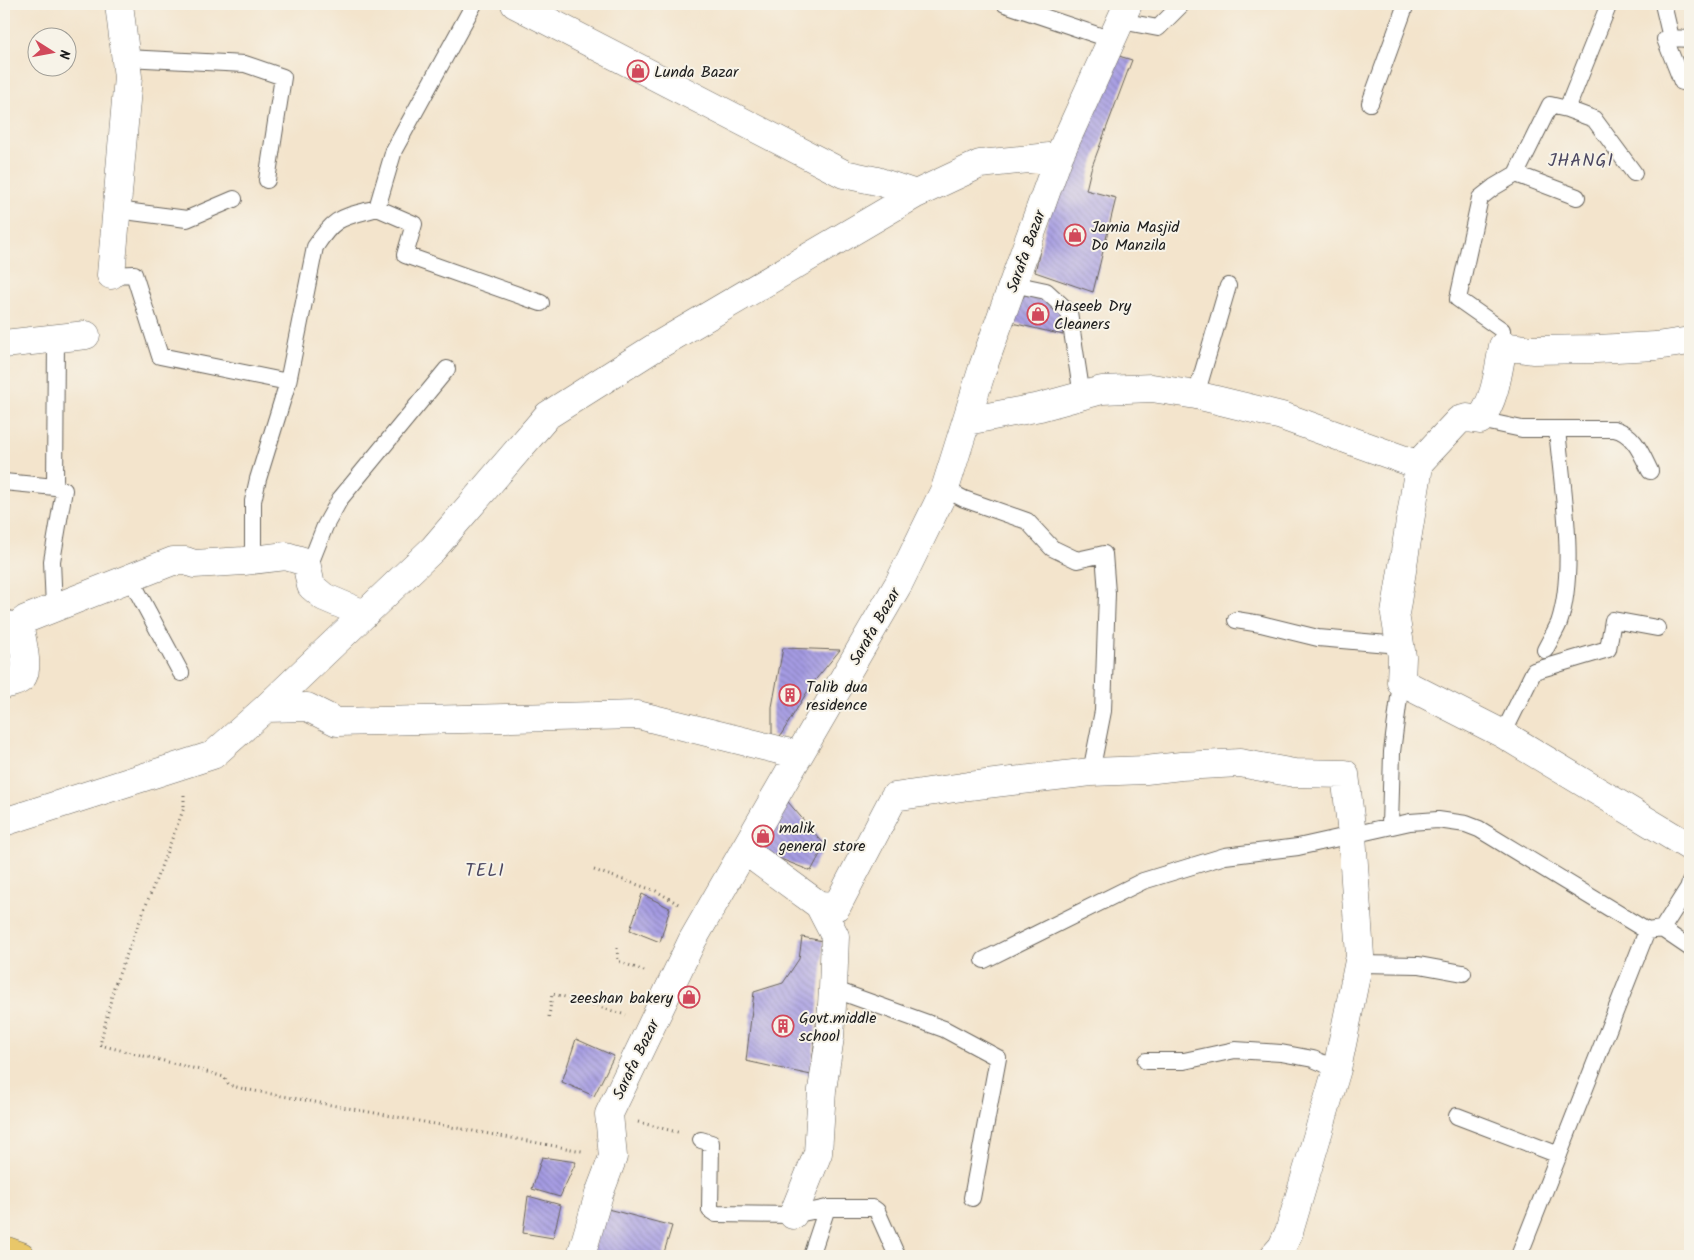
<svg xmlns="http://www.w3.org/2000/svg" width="1694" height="1260" font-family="Kalam,sans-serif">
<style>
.building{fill:url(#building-back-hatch)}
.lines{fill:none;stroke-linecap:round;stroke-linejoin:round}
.lane-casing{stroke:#67625a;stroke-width:18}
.street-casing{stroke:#67625a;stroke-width:29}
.primary-casing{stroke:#67625a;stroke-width:29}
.path{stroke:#67625a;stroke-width:3;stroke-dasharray:1 4;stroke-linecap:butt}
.lane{stroke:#fff;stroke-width:16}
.street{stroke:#fff;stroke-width:28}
.primary{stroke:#e9c769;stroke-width:28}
.labels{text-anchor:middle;stroke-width:4;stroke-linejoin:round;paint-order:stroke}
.poi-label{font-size:16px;fill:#1c1c1c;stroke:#f7f3e8;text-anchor:start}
.street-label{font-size:16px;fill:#1c1c1c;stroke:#f7f3e8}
.neighbourhood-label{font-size:18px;letter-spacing:1px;fill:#4c4862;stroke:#f7f3e8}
</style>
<defs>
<pattern id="building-back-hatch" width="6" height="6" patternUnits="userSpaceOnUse" patternTransform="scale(1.25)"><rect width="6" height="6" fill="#a59be3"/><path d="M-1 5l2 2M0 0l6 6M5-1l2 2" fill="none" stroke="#867eb7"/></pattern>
</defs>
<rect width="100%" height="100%" fill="#f7f3e8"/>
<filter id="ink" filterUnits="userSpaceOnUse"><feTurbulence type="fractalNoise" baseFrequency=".02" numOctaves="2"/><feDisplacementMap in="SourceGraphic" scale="10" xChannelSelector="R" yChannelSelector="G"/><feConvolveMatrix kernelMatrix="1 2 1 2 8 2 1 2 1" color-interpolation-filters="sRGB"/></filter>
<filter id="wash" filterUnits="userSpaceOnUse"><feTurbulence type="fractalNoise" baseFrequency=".0096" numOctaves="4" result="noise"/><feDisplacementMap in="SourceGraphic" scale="20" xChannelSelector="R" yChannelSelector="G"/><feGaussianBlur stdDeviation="1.12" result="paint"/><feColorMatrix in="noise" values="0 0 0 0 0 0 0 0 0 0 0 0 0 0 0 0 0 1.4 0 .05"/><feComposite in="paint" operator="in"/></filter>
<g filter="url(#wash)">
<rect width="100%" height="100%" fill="#f3e4cc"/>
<g id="blocks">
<path class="building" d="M1109 53 1132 60 1091 169 1086 190 1116 198 1093 292 1035 272 1056 182Z
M1026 293 1061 305 1063 335 1008 322Z
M783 648 840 650 812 684 779 738 772 736V707Z
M782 795 825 845 811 871 758 850Z
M642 894 670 908 660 942 630 930Z
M802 937 823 941V959L811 1075 746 1061 754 992 783 983 799 959Z
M576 1039 614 1056 594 1096 562 1082Z
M542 1157 576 1162 560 1197 532 1189Z
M528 1196 561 1205 553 1238 523 1233Z
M604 1208 672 1226 663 1256H591Z"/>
</g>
</g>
<g filter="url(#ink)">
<use href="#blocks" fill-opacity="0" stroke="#67625a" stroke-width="1"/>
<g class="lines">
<g class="lane-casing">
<path id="lane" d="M1005 4 1112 40
M1663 4 1671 38 1690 39
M1121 21 1158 28 1182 4
M1671 38 1665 39 1682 82
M126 58 245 64 283 77 267 180
M1370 103 1406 4
M1567 109 1594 119 1634 173
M1516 174 1577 197
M377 208 414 224 405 255 541 303
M117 210 187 219 234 199
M111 275 134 274 160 356 288 382
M1013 284 1046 291 1069 312 1082 396
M1503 346 1502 330 1458 299 1480 198 1494 187 1516 174 1550 105 1567 109 1609 4
M1196 395 1228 286
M1480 420 1522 429H1614C1634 433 1642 455 1650 471
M4 482 55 487
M945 489 964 499 1027 521 1052 548 1077 560 1104 554 1107 593 1103 711 1091 772
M253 560V501L258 479 288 382 315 247C336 215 342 218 377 208L394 150 474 4
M308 569 325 526 340 499 447 369
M130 578 181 673
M54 607 52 561 64 490 55 487 56 338
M4 618 22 622
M1236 620 1261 624 1318 638 1400 645
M1545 650C1549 642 1555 632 1559 623 1577 569 1562 486 1557 429
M1503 734 1534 671 1608 649 1613 620 1657 628
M1390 826 1392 752 1401 682
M1662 929 1690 948
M984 960 1143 881 1225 856 1298 847 1410 822 1438 820 1466 824 1479 829 1647 931 1662 929 1688 888 1690 882
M1359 964 1419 965 1463 973
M833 989 944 1029 998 1058 972 1198
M1146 1061H1184L1235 1050 1281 1053 1313 1059 1337 1069
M1457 1116 1559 1155
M701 1140 711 1143 710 1210 716 1214 793 1215 827 1208H873L877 1211 897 1256
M811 1256 827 1208
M1519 1256 1647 931"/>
</g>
<g class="street-casing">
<path id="street" d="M515 4 844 174 877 181 916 194
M111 275 128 77 119 4
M4 344 86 335
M967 421 1040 407 1102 390 1152 388 1196 395 1282 416 1413 463 1418 472 1395 614 1402 657 1401 682 1503 734 1690 847
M1416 466 1459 420 1467 418 1480 420C1496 398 1498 371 1503 346L1532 350 1596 349 1656 346 1690 341
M4 685C9 683 15 683 19 680 32 674 21 639 20 627L22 622 26 619 173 561H186L194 564 244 561 286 556 306 562 311 586 324 597 364 614
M266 708 307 707 337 722 638 715 799 755
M4 822 213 755 266 708 433 549 548 415 657 346 916 194 980 164 1059 156
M744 850 819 905 835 936 833 989 830 1037 822 1090 818 1153 793 1215
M819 905 837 906 894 797 969 786 1091 772 1146 770 1181 766 1240 763 1294 773 1345 774 1352 835 1360 956 1337 1069 1289 1232 1282 1247 1274 1256
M581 1256 599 1194 613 1157 609 1114 692 941 799 755 899 583 945 489 983 367 1059 156 1128 4"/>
</g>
<g class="primary-casing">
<path id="primary" d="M4 1250 21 1256"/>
</g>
<path class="path" d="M184 795V808L114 987 100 1045 200 1070 224 1077 229 1085 244 1089 582 1151
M594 870 656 891 680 905
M617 948 618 961 644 971
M549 1017 552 994C577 999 601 1008 626 1015
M638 1122 681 1133"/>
<use href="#lane" class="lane"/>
<use href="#street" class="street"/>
<use href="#primary" class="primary"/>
</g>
</g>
<defs>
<g id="shop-ring" transform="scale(1.125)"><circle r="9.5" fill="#f7f3e8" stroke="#d1495b" stroke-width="1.5"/><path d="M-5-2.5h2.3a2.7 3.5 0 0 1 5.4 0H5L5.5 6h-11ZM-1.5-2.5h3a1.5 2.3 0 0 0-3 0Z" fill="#d1495b"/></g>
<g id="building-ring" transform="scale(1.125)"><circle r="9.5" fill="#f7f3e8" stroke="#d1495b" stroke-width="1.5"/><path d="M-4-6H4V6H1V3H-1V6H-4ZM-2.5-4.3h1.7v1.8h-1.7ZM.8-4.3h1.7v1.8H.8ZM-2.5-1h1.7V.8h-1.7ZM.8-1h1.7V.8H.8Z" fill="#d1495b"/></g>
</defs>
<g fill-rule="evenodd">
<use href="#shop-ring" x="638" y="71"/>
<use href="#shop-ring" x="1075" y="235"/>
<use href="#shop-ring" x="1038" y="314"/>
<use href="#building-ring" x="790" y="695"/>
<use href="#shop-ring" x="763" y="836"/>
<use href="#shop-ring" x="689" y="997"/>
<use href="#building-ring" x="783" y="1026"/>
</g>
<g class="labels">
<g class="poi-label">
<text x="654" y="77">Lunda Bazar</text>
<text x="1091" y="232">Jamia Masjid<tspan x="1091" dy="18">Do Manzila</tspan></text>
<text x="1054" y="311">Haseeb Dry<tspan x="1054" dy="18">Cleaners</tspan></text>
<text x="806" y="692">Talib dua<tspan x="806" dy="18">residence</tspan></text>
<text x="779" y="833">malik<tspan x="779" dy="18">general store</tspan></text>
<text x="673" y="1003" text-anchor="end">zeeshan bakery</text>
<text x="799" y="1023">Govt.middle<tspan x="799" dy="18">school</tspan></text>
</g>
<g class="street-label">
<text transform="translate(1025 251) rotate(-70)" y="6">Sarafa Bazar</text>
<text transform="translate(874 626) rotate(-60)" y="6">Sarafa Bazar</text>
<text transform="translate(635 1059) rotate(-64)" y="6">Sarafa Bazar</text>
</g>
<g class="neighbourhood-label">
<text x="1581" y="166">JHANGI</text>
<text x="485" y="876">TELI</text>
</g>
</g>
<rect width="1694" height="1260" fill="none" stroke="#f7f3e8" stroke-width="20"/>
<g transform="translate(52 52) rotate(101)"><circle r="24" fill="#f7f3e8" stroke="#9f9d96"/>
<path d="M0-4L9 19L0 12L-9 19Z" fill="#d1495b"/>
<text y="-8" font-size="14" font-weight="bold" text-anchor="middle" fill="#1c1c1c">N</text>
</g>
</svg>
